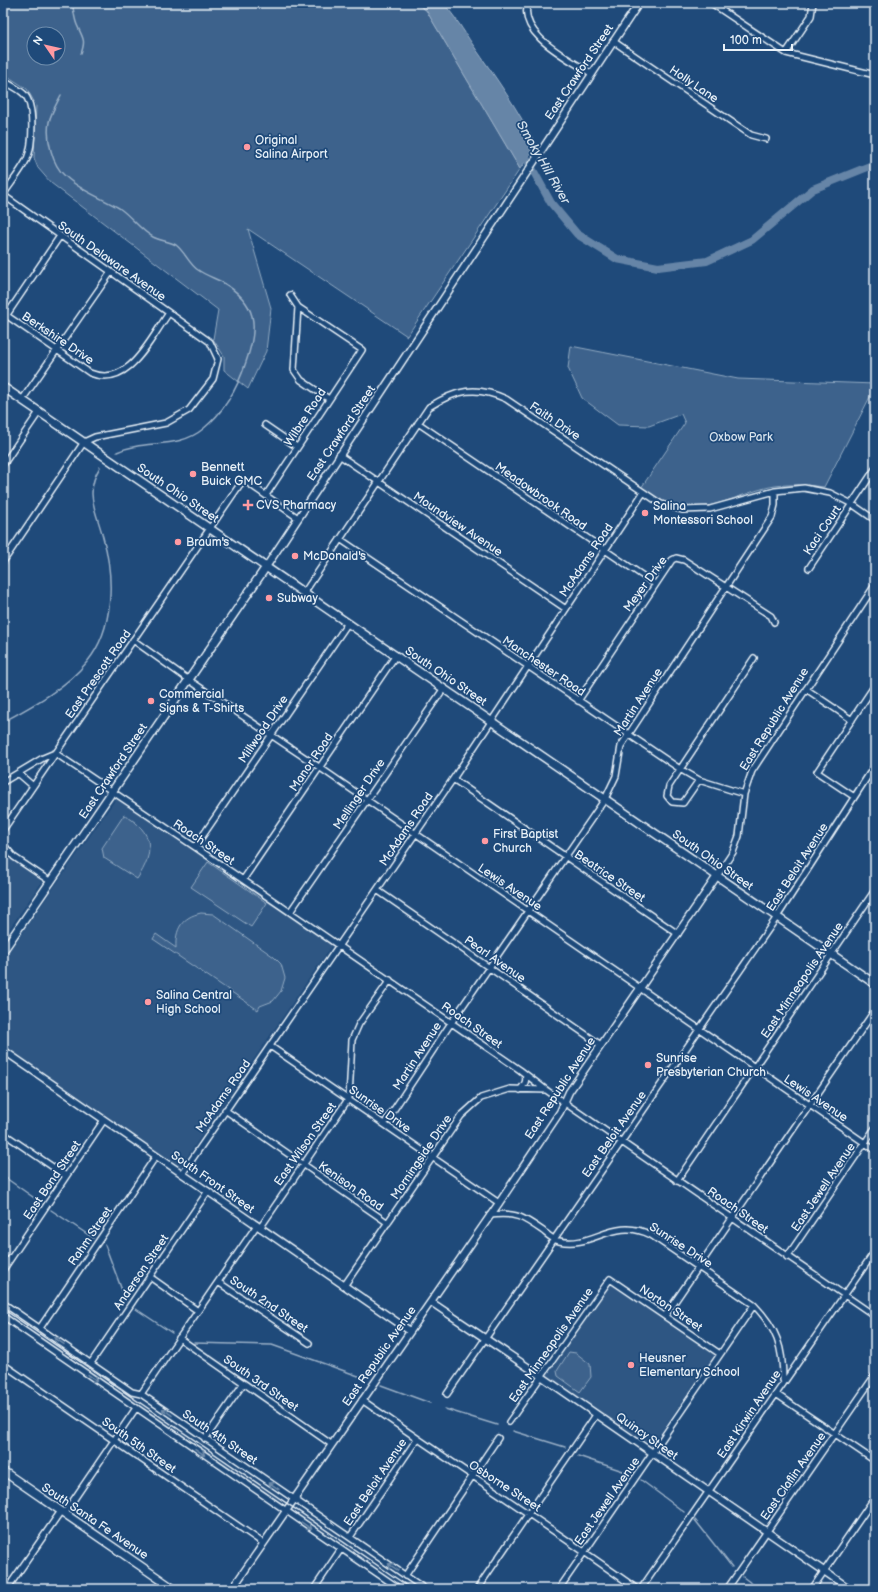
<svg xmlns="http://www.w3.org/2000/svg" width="878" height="1592" font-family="'Balsamiq Sans',sans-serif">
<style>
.built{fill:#2e5683}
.green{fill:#3c628c;stroke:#92aac2;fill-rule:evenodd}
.water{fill:#6685a7;stroke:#9ab0c7}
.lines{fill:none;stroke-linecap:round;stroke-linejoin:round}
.stream{stroke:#9ab0c7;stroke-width:1.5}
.river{stroke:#6685a7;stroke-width:8}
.minor-casing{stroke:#e8f1f8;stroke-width:8}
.tertiary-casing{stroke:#e8f1f8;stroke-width:9}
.secondary-casing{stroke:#e8f1f8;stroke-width:10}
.minor{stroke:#1f4a7a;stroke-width:5}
.tertiary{stroke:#1f4a7a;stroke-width:6}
.secondary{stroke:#1f4a7a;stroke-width:7}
.rail{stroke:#e8f1f8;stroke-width:1.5}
.oneway{stroke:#6f8dac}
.poi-dot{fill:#ff9aa2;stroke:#1f4a7a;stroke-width:1.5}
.labels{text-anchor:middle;stroke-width:3.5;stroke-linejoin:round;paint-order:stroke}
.street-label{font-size:12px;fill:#e8f1f8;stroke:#1f4a7a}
.poi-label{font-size:12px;fill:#e8f1f8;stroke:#1f4a7a;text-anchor:start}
.park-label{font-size:12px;fill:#d7e3ed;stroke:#1f4a7a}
.water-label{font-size:13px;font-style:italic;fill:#d4e1ec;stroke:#1f4a7a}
</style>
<rect width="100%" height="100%" fill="#1f4a7a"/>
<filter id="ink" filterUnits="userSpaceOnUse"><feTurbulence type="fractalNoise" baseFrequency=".025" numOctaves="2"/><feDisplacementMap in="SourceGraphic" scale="8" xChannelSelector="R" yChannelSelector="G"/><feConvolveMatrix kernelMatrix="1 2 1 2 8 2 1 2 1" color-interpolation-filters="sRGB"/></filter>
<g filter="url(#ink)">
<path class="built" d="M116 799H119L332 945 180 1167 3 1045V960Z
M3 850 11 858 39 878 41 883 3 938Z
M612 1285 714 1355 650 1448 547 1375 609 1286Z"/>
<path class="green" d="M3 3H415L426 10 520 169 407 336 248 229 271 308 266 351 248 389 224 370V356L213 339 218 310 51 183 38 168 34 158 36 105 27 89 3 73ZM34 34H58V58H34Z
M571 346 738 379 875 384V387L824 487C807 485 791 484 775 486 743 491 713 513 679 506 665 504 653 495 641 488L685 423 681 414 649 426 618 425 582 398 568 368Z
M124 815C154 831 155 853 137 879L104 858 102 848Z
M208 862 267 903 251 927 191 887Z
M201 913 213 914 274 957 281 964 285 978 281 991 273 1001 260 1006 258 1010 153 939 156 934 176 948C175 929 182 917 201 913Z
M569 1352 576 1353 590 1364 591 1377 580 1392 558 1376 557 1371Z"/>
<path class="water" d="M415 3H443C455 16 463 30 473 45 496 78 519 110 536 146L520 169 426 10Z"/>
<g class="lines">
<path class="stream" d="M72 3C74 10 74 18 77 25 83 39 86 39 81 54
M61 95C57 103 51 113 49 122 46 138 52 165 65 176 80 190 101 198 119 208 131 216 140 230 153 237 161 241 169 241 176 245 185 252 189 264 198 270 205 275 214 278 222 282 257 303 259 325 246 362 238 387 224 412 203 429 178 450 144 439 117 452
M3 722C32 706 66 688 87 662 115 628 114 576 103 537 96 510 84 493 100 467
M3 1176 40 1202
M51 1210 93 1238
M105 1245 126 1301
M136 1309 172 1333
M194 1343 272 1345 364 1378
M381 1385 430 1403
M445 1409 497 1425
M513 1431 565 1447
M578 1456 629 1473
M641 1480 684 1512
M695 1520 732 1567
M743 1577 759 1589"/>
<path class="river" d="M522 150 551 203 577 234 617 259 658 267 707 261 752 240 813 189 875 164"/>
<g class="minor-casing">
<path id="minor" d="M528 3C517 35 570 59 592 74
M711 3 786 53 875 75
M613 41 751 135 766 139
M786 53 811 16 813 3
M3 80C9 85 18 88 24 94 35 104 33 145 27 159 21 171 11 183 3 195
M3 195 210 342 218 359 213 379 189 410 166 423 95 437 84 442 3 562
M298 307 294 370 301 380 329 399
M3 313 90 373C129 389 150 339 169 313
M6 316 60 236
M22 400 111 272
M418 423 655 584
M265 425 297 447
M339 455 566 609
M3 465 39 412
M266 495 362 350 298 307 290 295
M340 539 680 769 699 780 744 794
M809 568 875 469
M304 593 429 407C456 390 476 385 506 399L661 504 682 510 710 509 775 491 804 488 830 493 852 504 875 520
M133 640 189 680 319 767 875 1150
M806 689 852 720
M578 701 672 560 676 558 684 560 771 616 774 622
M18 773 33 786
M453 779 678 934
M699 780 683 803 672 802 667 796 669 786 754 658
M3 782 43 758 55 753 195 847 520 1070 546 1090 875 1316
M853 796 817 772 875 685
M3 830 241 483H248L298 518
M3 844 14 857 51 882
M195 847 348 623
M717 876 733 852 739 836 744 794 752 771 875 585
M243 880 396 655
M377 890 601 1045
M290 912 444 688
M270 1046 499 1203
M520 1090C525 1084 527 1081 525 1074
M225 1110 388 1223
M385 1123 451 1023 605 799 616 776 621 746 772 517 775 505V491
M3 1133 66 1176
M182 1174 453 779 643 493
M677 1181 875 890
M490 1215C516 1212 523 1217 543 1231 548 1235 553 1240 559 1241 593 1249 613 1216 651 1235L754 1305C777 1329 783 1347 783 1380
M260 1228 349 1098 352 1040 359 1024 390 980
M787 1257 875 1128
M3 1258 8 1262
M3 1270 104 1120
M150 1277 198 1311
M218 1282 309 1343
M344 1286 461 1116 481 1098 510 1089 546 1090
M3 1303 132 1392 141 1394 425 1589
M3 1316 400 1589
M665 1316 875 1010
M40 1328 156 1156
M179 1338 331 1444
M91 1363 208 1191
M3 1364 263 1543
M141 1394 257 1225
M447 1394 777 917 875 765
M776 1394 875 1461
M362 1400C453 1464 546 1524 637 1589
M509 1422 610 1279 720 1354
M205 1439 243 1384
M64 1514 136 1408
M350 1537 417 1439
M405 1576 498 1438
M7 1589 61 1511
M314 1589 341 1549
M477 1589 596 1415
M559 1589 754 1305
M641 1589 875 1251
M727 1589 875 1375
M812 1589 875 1497"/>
</g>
<g class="tertiary-casing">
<path id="tertiary" d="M266 567 639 3
M3 1050 410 1331
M431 1302 541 1376 850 1589
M232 1589 499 1203 560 1112 569 1092 717 876"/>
</g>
<g class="secondary-casing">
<path id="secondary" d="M3 387 875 984
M3 951 266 567
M3 1471 174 1589"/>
</g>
<use href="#minor" class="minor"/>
<use href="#tertiary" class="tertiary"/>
<use href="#secondary" class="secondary"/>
<path class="rail" d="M3 1309 412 1589"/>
</g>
<defs><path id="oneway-shaft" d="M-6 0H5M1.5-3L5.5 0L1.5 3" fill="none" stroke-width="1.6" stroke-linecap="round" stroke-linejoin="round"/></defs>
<g class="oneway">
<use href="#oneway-shaft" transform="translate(59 1341) rotate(-146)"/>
<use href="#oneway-shaft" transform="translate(93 1378) rotate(35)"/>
<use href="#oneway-shaft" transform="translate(167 1412) rotate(-145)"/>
<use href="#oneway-shaft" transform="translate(200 1452) rotate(35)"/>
<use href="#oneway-shaft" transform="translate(274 1486) rotate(-146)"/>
<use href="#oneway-shaft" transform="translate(307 1526) rotate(34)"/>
<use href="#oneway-shaft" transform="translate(393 1567) rotate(-145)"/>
</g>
</g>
<g class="poi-dot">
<circle cx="247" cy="147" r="4"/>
<circle cx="193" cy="474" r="4"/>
<path d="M246 499h4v4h4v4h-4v4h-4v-4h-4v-4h4z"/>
<circle cx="645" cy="513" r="4"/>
<circle cx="178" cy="542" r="4"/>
<circle cx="295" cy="556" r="4"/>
<circle cx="269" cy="598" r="4"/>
<circle cx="151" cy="701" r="4"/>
<circle cx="485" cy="841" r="4"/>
<circle cx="148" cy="1002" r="4"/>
<circle cx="648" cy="1065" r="4"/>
<circle cx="631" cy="1365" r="4"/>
</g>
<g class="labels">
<g class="street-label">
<text transform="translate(579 72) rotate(-56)" y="4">East Crawford Street</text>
<text transform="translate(694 84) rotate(34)" y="4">Holly Lane</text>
<text transform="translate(112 261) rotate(35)" y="4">South Delaware Avenue</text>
<text transform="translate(58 338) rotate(34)" y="4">Berkshire Drive</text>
<text transform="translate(305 417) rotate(-57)" y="4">Wilbre Road</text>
<text transform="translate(555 421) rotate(34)" y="4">Faith Drive</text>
<text transform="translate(341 433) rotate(-56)" y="4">East Crawford Street</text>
<text transform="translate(178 493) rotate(34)" y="4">South Ohio Street</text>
<text transform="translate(541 496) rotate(35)" y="4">Meadowbrook Road</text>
<text transform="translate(458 524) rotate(34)" y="4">Moundview Avenue</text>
<text transform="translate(822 530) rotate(-56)" y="4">Kaci Court</text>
<text transform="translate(586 560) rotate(-56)" y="4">McAdams Road</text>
<text transform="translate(645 584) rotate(-54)" y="4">Meyer Drive</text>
<text transform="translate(544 666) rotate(34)" y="4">Manchester Road</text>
<text transform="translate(98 674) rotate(-55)" y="4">East Prescott Road</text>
<text transform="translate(446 676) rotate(34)" y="4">South Ohio Street</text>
<text transform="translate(638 702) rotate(-57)" y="4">Martin Avenue</text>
<text transform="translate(774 719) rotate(-58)" y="4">East Republic Avenue</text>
<text transform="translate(263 729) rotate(-56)" y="4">Millwood Drive</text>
<text transform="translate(311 762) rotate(-56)" y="4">Manor Road</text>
<text transform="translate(113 771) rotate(-56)" y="4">East Crawford Street</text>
<text transform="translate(359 794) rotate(-56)" y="4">Mellinger Drive</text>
<text transform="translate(406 829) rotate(-56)" y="4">McAdams Road</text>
<text transform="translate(204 842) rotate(34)" y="4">Roach Street</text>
<text transform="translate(713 860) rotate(35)" y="4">South Ohio Street</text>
<text transform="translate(797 867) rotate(-57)" y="4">East Beloit Avenue</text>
<text transform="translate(610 876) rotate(34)" y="4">Beatrice Street</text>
<text transform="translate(510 887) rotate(34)" y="4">Lewis Avenue</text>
<text transform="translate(495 959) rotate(35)" y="4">Pearl Avenue</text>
<text transform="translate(802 980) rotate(-56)" y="4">East Minneapolis Avenue</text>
<text transform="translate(472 1025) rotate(35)" y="4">Roach Street</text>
<text transform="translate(417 1056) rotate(-57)" y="4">Martin Avenue</text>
<text transform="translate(560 1088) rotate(-57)" y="4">East Republic Avenue</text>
<text transform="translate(223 1096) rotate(-55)" y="4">McAdams Road</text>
<text transform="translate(816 1098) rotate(34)" y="4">Lewis Avenue</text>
<text transform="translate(380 1109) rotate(35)" y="4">Sunrise Drive</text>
<text transform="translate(614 1134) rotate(-55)" y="4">East Beloit Avenue</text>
<text transform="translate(305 1144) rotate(-55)" y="4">East Wilson Street</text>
<text transform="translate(421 1157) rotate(-56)" y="4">Morningside Drive</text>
<text transform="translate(52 1180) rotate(-56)" y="4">East Bond Street</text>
<text transform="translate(213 1182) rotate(35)" y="4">South Front Street</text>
<text transform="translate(351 1186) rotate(35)" y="4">Kenison Road</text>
<text transform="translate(823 1187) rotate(-56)" y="4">East Jewell Avenue</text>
<text transform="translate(738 1210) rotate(35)" y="4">Roach Street</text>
<text transform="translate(90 1236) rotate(-56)" y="4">Rahm Street</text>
<text transform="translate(681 1245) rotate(33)" y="4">Sunrise Drive</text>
<text transform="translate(141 1272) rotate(-56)" y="4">Anderson Street</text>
<text transform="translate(269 1304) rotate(34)" y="4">South 2nd Street</text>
<text transform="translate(671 1308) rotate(34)" y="4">Norton Street</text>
<text transform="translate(551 1345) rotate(-55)" y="4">East Minneapolis Avenue</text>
<text transform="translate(379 1356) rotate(-55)" y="4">East Republic Avenue</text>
<text transform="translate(261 1383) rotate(35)" y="4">South 3rd Street</text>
<text transform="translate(749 1414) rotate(-56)" y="4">East Kirwin Avenue</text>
<text transform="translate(647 1436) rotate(35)" y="4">Quincy Street</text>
<text transform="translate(220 1437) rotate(34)" y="4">South 4th Street</text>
<text transform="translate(139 1445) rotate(35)" y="4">South 5th Street</text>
<text transform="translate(793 1476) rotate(-55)" y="4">East Claflin Avenue</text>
<text transform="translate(375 1482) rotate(-56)" y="4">East Beloit Avenue</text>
<text transform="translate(505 1486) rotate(33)" y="4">Osborne Street</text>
<text transform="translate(607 1501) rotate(-55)" y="4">East Jewell Avenue</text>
<text transform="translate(95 1521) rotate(34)" y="4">South Santa Fe Avenue</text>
</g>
<g class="poi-label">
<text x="255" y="144">Original<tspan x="255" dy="14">Salina Airport</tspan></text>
<text x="201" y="471">Bennett<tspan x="201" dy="14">Buick GMC</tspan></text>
<text x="256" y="509">CVS Pharmacy</text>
<text x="653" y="510">Salina<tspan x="653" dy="14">Montessori School</tspan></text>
<text x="186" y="546">Braum's</text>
<text x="303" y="560">McDonald's</text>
<text x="277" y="602">Subway</text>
<text x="159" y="698">Commercial<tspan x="159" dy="14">Signs &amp; T-Shirts</tspan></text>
<text x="493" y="838">First Baptist<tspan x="493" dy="14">Church</tspan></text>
<text x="156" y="999">Salina Central<tspan x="156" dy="14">High School</tspan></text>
<text x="656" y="1062">Sunrise<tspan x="656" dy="14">Presbyterian Church</tspan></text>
<text x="639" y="1362">Heusner<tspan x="639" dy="14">Elementary School</tspan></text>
</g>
<g class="park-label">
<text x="741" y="441">Oxbow Park</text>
</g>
<g class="water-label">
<text transform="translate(544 162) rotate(60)" y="5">Smoky Hill River</text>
</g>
</g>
<rect width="878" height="1592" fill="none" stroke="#1f4a7a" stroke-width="16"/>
<rect x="8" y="8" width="862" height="1576" fill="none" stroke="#e8f1f8" stroke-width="1.5" filter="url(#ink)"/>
<g transform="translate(46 46) rotate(304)"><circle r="19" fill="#1f4a7a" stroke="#6f8dac"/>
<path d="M0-3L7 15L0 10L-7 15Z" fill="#ff9aa2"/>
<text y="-6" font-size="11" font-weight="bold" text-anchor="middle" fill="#e8f1f8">N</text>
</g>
<path d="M724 44v6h68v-6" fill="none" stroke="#e8f1f8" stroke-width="2"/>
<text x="730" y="44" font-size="12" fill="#e8f1f8" stroke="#1f4a7a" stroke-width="3" paint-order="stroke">100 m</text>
</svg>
